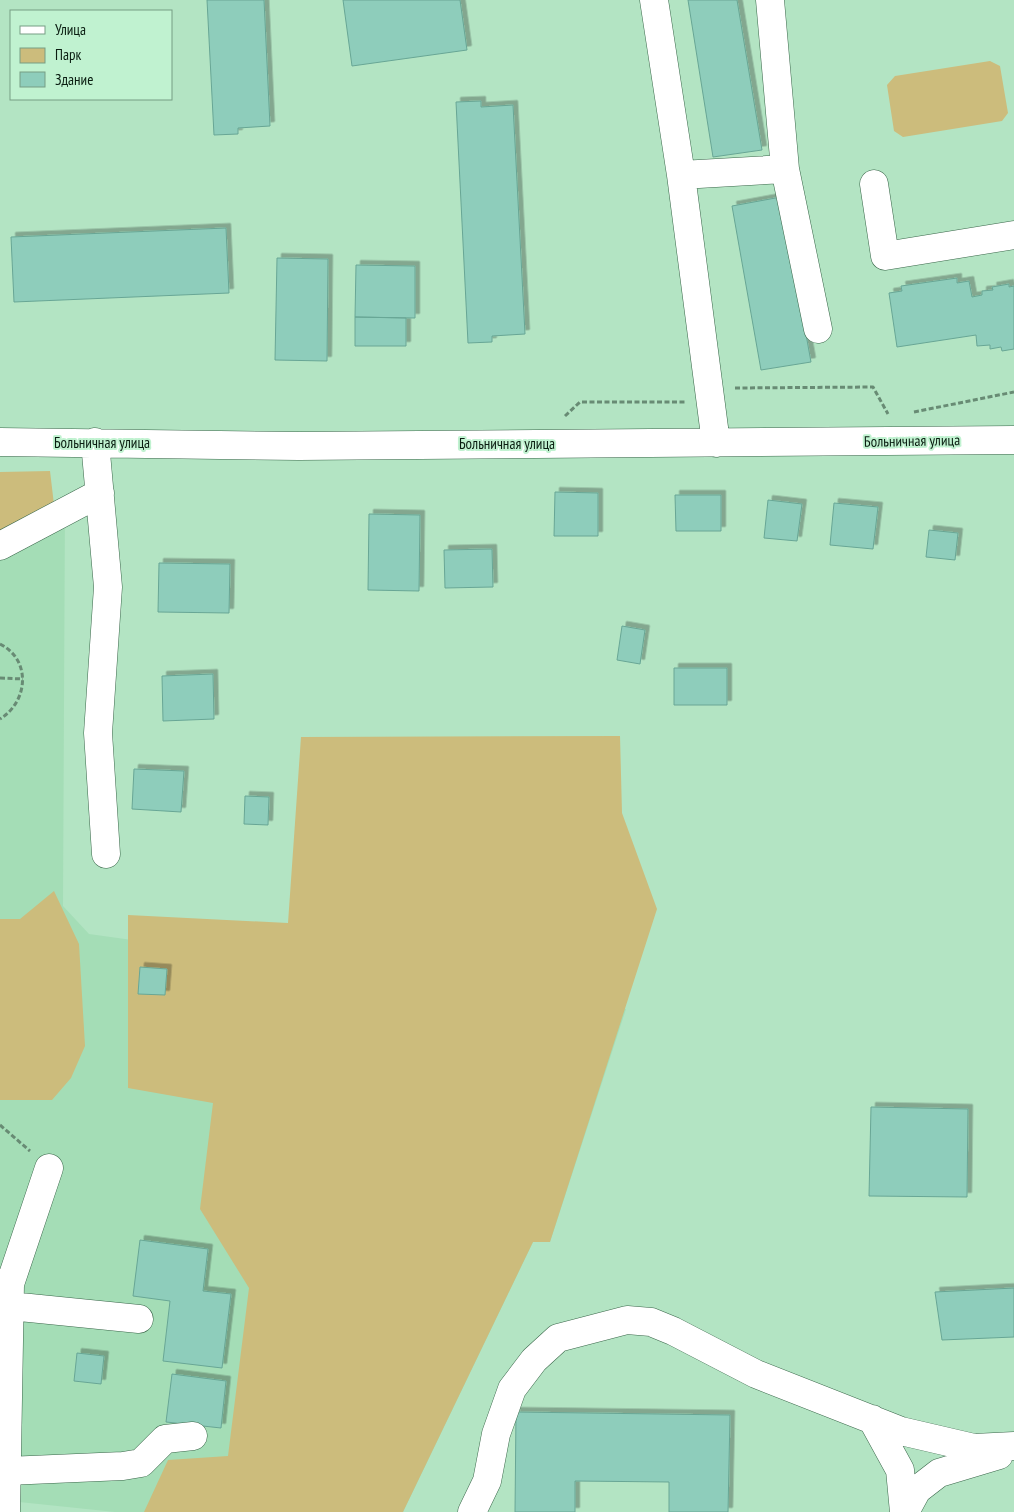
<svg xmlns="http://www.w3.org/2000/svg" width="1014" height="1512" font-family="'PT Sans Narrow',sans-serif">
<style>
.built{fill:#a4ddb6}
.green{fill:#ccbc7c}
.building{fill:#8ecdbb;stroke:#68a695;filter:url(#shadow)}
.lines{fill:none;stroke-linecap:round;stroke-linejoin:round}
.minor-casing{stroke:#3a674a;stroke-width:29}
.path{stroke:#688b74;stroke-width:3;stroke-dasharray:5 2.5;stroke-linecap:butt}
.minor{stroke:#fff;stroke-width:28}
.labels{text-anchor:middle;stroke-width:4;stroke-linejoin:round;paint-order:stroke}
.street-label{font-size:15px;fill:#0a1d11;stroke:#c0f2d0}
</style>
<defs>
<filter id="shadow"><feDropShadow dx="4.5" dy="-4.5" stdDeviation="0" flood-color="#0004"/></filter>
</defs>
<rect width="100%" height="100%" fill="#b3e4c3"/>
<path class="built" d="M65 504 63 906 89 934 626 1009 550 1242H533L403 1512H115L0 1500V505Z"/>
<path class="green" d="M990 61 1000 66 1008 113 1002 121 903 137 894 131 887 85 895 76Z
M50 471 55 513 0 554V472Z
M620 736 622 813 657 909 550 1242H533L403 1512H144L168 1460 228 1456 249 1288 200 1209 213 1103 128 1088V915L288 923 301 737Z
M54 891 79 944 85 1046 71 1078 52 1100H0V919H20Z"/>
<path class="building" d="M207 0H264L270 126 238 128V134L214 135Z
M343 0H460L467 50 352 66Z
M688 0H737L762 150 713 157Z
M481 101V107L513 105 525 334 492 336V342L468 343 456 102Z
M781 197 811 362 761 370 732 206Z
M226 228 229 293 14 302 11 237Z
M277 258 328 259 327 361 275 360Z
M356 265 415 266V318L355 317Z
M957 278V283L969 281 972 297 982 295V291L993 290 992 287 1009 284V287L1014 286V349L1002 351 1001 347 990 349V345L977 346 976 335 897 347 889 293 902 291 901 286Z
M355 317 406 318V346H355Z
M555 492 598 493V536H554Z
M675 495H721V531H676Z
M768 500 802 504 797 541 764 538Z
M834 503 878 507 873 549 830 545Z
M369 514 420 515 419 591 368 590Z
M929 530 958 533 955 560 926 557Z
M492 549 493 587 445 588 444 550Z
M159 563 230 564 229 613 158 612Z
M622 626 645 630 640 664 617 660Z
M674 668H727V705H674Z
M213 674 214 719 163 721 162 676Z
M134 769 184 771 181 812 132 809Z
M245 796 269 797 268 825 244 824Z
M140 967 167 969 165 995 138 994Z
M871 1107 968 1109 967 1197 869 1196Z
M140 1240 208 1249 203 1291 231 1294 222 1368 163 1361 170 1301 133 1296Z
M1014 1288V1337L942 1340 935 1292Z
M77 1353 104 1356 101 1384 74 1381Z
M172 1374 226 1381 221 1428 166 1422Z
M516 1412 730 1415 728 1512H669V1482L575 1481V1512H515Z"/>
<g class="lines">
<g class="minor-casing">
<path id="minor" d="M654 0 681 175 716 443
M785 169 818 329
M681 175 785 169 770 0
M874 184 885 256 1014 235
M0 442 299 446 1014 440
M95 442 108 587 98 733 106 854
M0 546 100 493
M0 1283 10 1284 6 1512
M10 1284 49 1168
M10 1306 139 1319
M872 1419 900 1470 904 1512
M7 1471 123 1466 141 1463 165 1439 193 1436
M472 1512 487 1481 496 1434 512 1389 534 1360 558 1338 627 1320 651 1322 673 1331 756 1374 901 1431 974 1448 1014 1446
M905 1512 917 1490 939 1473 999 1455"/>
</g>
<path class="path" d="M735 388 873 387 888 414
M914 412 1014 392
M565 416 580 402H685
M0 644C32 660 28 702 0 719
M0 678 23 679
M0 1125 30 1151"/>
<use href="#minor" class="minor"/>
</g>
<g class="labels">
<g class="street-label">
<text transform="translate(912 441) rotate(-1)" y="5">Больничная улица</text>
<text x="102" y="448">Больничная улица</text>
<text x="507" y="449">Больничная улица</text>
</g>
</g>
<rect x="10" y="10" width="162" height="90" fill="#c0f2d0" stroke="#779d84"/>
<rect x="20" y="26" width="25" height="8" fill="#ffffff" stroke="#779d84"/>
<text x="55" y="35" font-size="15" fill="#0a1d11">Улица</text>
<rect x="20" y="48" width="25" height="15" fill="#ccbc7c" stroke="#779d84"/>
<text x="55" y="60" font-size="15" fill="#0a1d11">Парк</text>
<rect x="20" y="72" width="25" height="15" fill="#8ecdbb" stroke="#779d84"/>
<text x="55" y="85" font-size="15" fill="#0a1d11">Здание</text>
</svg>
